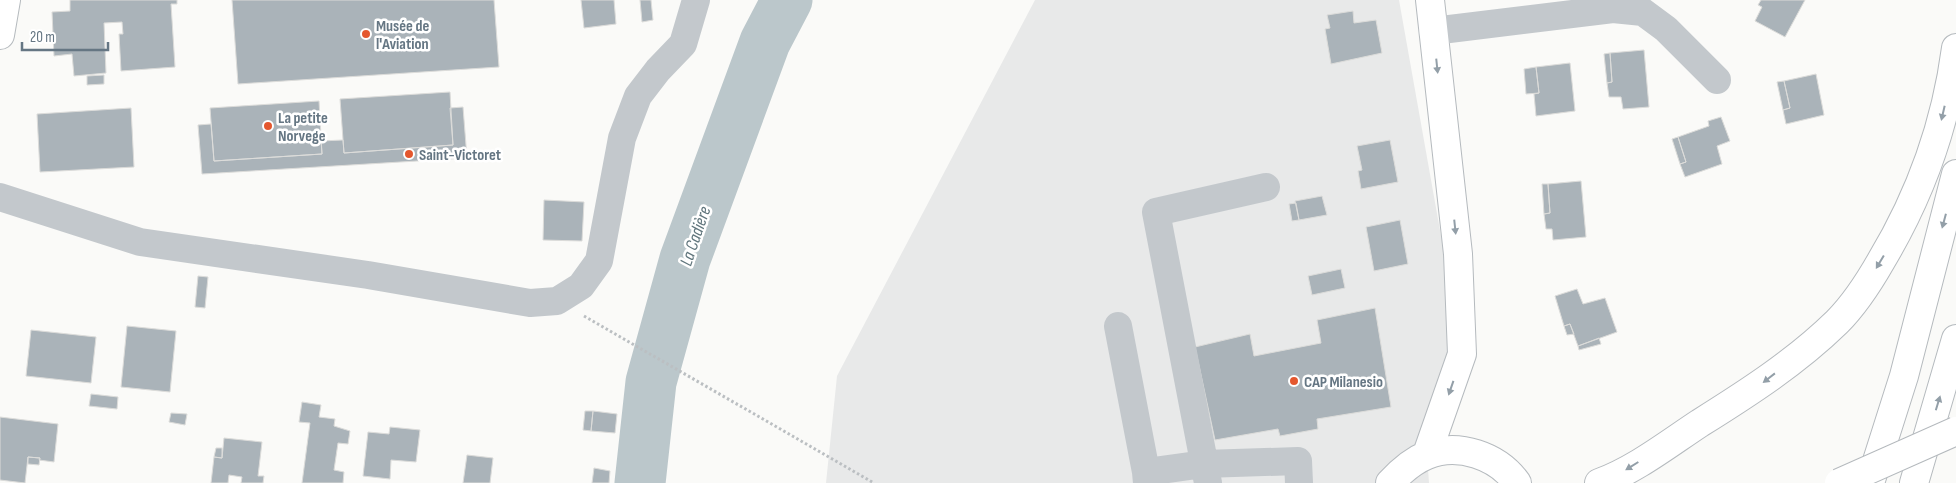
<svg xmlns="http://www.w3.org/2000/svg" width="1956" height="483" font-family="'Sofia Sans Condensed',sans-serif">
<style>
.built{fill:#e8e9e9}
.lines{fill:none;stroke-linecap:round;stroke-linejoin:round}
.river{stroke:#bbc7cb;stroke-width:51}
.building{fill:#aab3b9;stroke:#dcdcda}
.major-casing{stroke:#b5babe;stroke-width:30}
.path{stroke:#bbbfc2;stroke-width:3;stroke-dasharray:2.5 2.5;stroke-linecap:butt}
.minor{stroke:#c3c8cc;stroke-width:28}
.major{stroke:#fff;stroke-width:28}
.highway-bridge-casing{stroke:#b4b9bd;stroke-width:30;stroke-linecap:butt}
.highway-bridge{stroke:#fff;stroke-width:28}
.oneway{fill:#939fa8}
.poi-dot{fill:#e4572e;stroke:#fff;stroke-width:2}
.labels{text-anchor:middle;stroke-width:5;stroke-linejoin:round;paint-order:stroke}
.poi-label{font-size:16px;font-weight:bold;fill:#657683;stroke:#fff;text-anchor:start}
.water-label{font-size:18px;font-style:italic;fill:#60757c;stroke:#fff}
</style>
<rect width="100%" height="100%" fill="#fafaf8"/>
<path class="built" d="M1035 0H1399L1462 354 1427 454 1429 483H826L837 376Z"/>
<g class="lines">
<path class="river" d="M640 483 651 382 685 259 765 42 787 0"/>
</g>
<path class="building" d="M70 0H177V4H171L175 67 121 71 119 34H123L122 22 104 23 106 73 74 76 72 54 54 56 52 12 70 11Z
M232 0H494L499 67 238 84Z
M581 0H614L616 24 584 28Z
M640 0H651L653 20 642 22Z
M1761 0H1805L1785 37 1755 21 1762 7 1758 5Z
M1353 11 1354 23 1376 20 1382 53 1331 64 1325 29 1330 28 1327 15Z
M1644 50 1649 107 1623 109 1621 97H1609L1607 83 1612 82 1610 53Z
M1610 53 1612 82 1607 83 1604 54Z
M1570 63 1575 111 1536 116 1534 94 1539 93 1536 67Z
M1536 67 1539 93 1526 94 1524 69Z
M1816 74 1824 115 1786 124 1783 110 1790 108 1784 81Z
M104 75V84L87 85V76Z
M1784 81 1790 108 1783 110 1777 82Z
M450 92 453 145 344 153 340 99Z
M319 101 322 154 214 161 210 108Z
M463 107 467 158 202 174 198 125 211 124 214 161 322 154 321 141 343 140 344 153 453 145 450 108Z
M131 108 134 167 40 172 37 114Z
M1721 117 1730 141 1717 146 1722 164 1685 177 1680 164 1686 162 1678 137 1709 126 1708 121Z
M1678 137 1686 162 1680 164 1672 139Z
M1390 140 1398 182 1361 189 1358 171 1362 170 1357 146Z
M1581 181 1586 237 1553 240 1552 229H1546L1544 214 1550 213 1548 184Z
M1542 184H1548L1550 213 1544 214Z
M1322 196 1327 215 1299 220 1295 201Z
M544 200 584 202 582 241 543 240Z
M1296 203 1299 220 1292 221 1289 204Z
M1400 220 1408 264 1374 271 1366 227Z
M1341 269 1345 288 1312 295 1308 276Z
M198 276 208 277 205 308 195 307Z
M1577 289 1583 304 1605 298 1617 332 1578 346 1570 324 1564 326 1555 296Z
M1375 308 1391 407 1317 419 1318 429 1280 436 1278 429 1215 440 1195 347 1250 334 1254 356 1321 343 1317 320Z
M1570 324 1574 334 1567 335 1564 326Z
M127 326 176 331 170 392 121 387Z
M31 330 96 337 91 383 26 376Z
M1599 338 1601 344 1579 350 1578 346Z
M91 394 118 397 117 409 89 406Z
M302 402 321 405 319 417 335 419 334 426 350 431 348 444 338 443 334 470 344 472 343 483H302L310 423 299 422Z
M585 411H593L591 431 583 430Z
M593 411 617 414 615 433 591 431Z
M171 413 187 414 185 425 169 422Z
M0 417 58 424 54 462 39 460 40 458 28 457 25 483 0 480Z
M390 427 420 430 416 462 391 460 390 479 363 476 368 432 389 434Z
M224 438 262 442 258 476H264L263 483H241L242 477 229 475 228 483H211L214 457 222 458Z
M216 448H222V458L214 457Z
M467 455 493 458 490 483H463Z
M28 457 40 458 39 465 28 464Z
M594 468 610 471 609 483H592Z"/>
<g class="lines">
<g class="major-casing">
<path id="major" d="M0 35 6 0
M1427 454 1462 354 1458 254 1430 0
M1390 483C1401 471 1412 461 1427 455 1458 442 1498 456 1517 483
M1599 483C1635 470 1668 444 1700 423 1748 393 1796 362 1837 322 1854 305 1869 282 1881 261 1920 196 1946 124 1956 48
M1870 483 1904 376 1956 174
M1914 483 1956 339"/>
</g>
<path class="path" d="M584 316 874 483"/>
<path class="minor" d="M1433 31 1613 9 1643 12 1666 29 1717 80
M0 197 140 242 368 275 530 303 557 301 581 286 599 261 622 138 638 96 658 70 683 44 696 0
M1118 326 1146 472
M1147 483 1146 472 1204 464 1298 461 1299 483
M1208 483 1156 212 1266 187"/>
<use href="#major" class="major"/>
<g class="highway-bridge-casing">
<path id="highway-bridge" d="M1839 483 1956 431"/>
</g>
<use href="#highway-bridge" class="highway-bridge"/>
</g>
<defs><path id="oneway-solid" d="M-6-.8H1V-3.2L6.5 0L1 3.2V.8H-6Z" transform="scale(1.25)"/></defs>
<g class="oneway">
<use href="#oneway-solid" transform="translate(1437 66) rotate(84)"/>
<use href="#oneway-solid" transform="translate(1943 113) rotate(103)"/>
<use href="#oneway-solid" transform="translate(1944 221) rotate(105)"/>
<use href="#oneway-solid" transform="translate(1455 227) rotate(84)"/>
<use href="#oneway-solid" transform="translate(1880 262) rotate(121)"/>
<use href="#oneway-solid" transform="translate(1769 378) rotate(142)"/>
<use href="#oneway-solid" transform="translate(1451 388) rotate(109)"/>
<use href="#oneway-solid" transform="translate(1938 403) rotate(-73)"/>
<use href="#oneway-solid" transform="translate(1632 466) rotate(148)"/>
</g>
<g class="poi-dot">
<circle cx="366" cy="34" r="5"/>
<circle cx="268" cy="126" r="5"/>
<circle cx="409" cy="154" r="5"/>
<circle cx="1294" cy="381" r="5"/>
</g>
<g class="labels">
<g class="poi-label">
<text x="376" y="31">Musée de<tspan x="376" dy="18">l'Aviation</tspan></text>
<text x="278" y="123">La petite<tspan x="278" dy="18">Norvege</tspan></text>
<text x="419" y="160">Saint-Victoret</text>
<text x="1304" y="387">CAP Milanesio</text>
</g>
<g class="water-label">
<text transform="translate(695 236) rotate(-71)" y="6">La Cadière</text>
</g>
</g>
<path d="M22 42v8h86v-8" fill="none" stroke="#657683" stroke-width="2.5"/>
<text x="30" y="42" font-size="15" fill="#657683" stroke="#ffffff" stroke-width="4" paint-order="stroke">20 m</text>
</svg>
